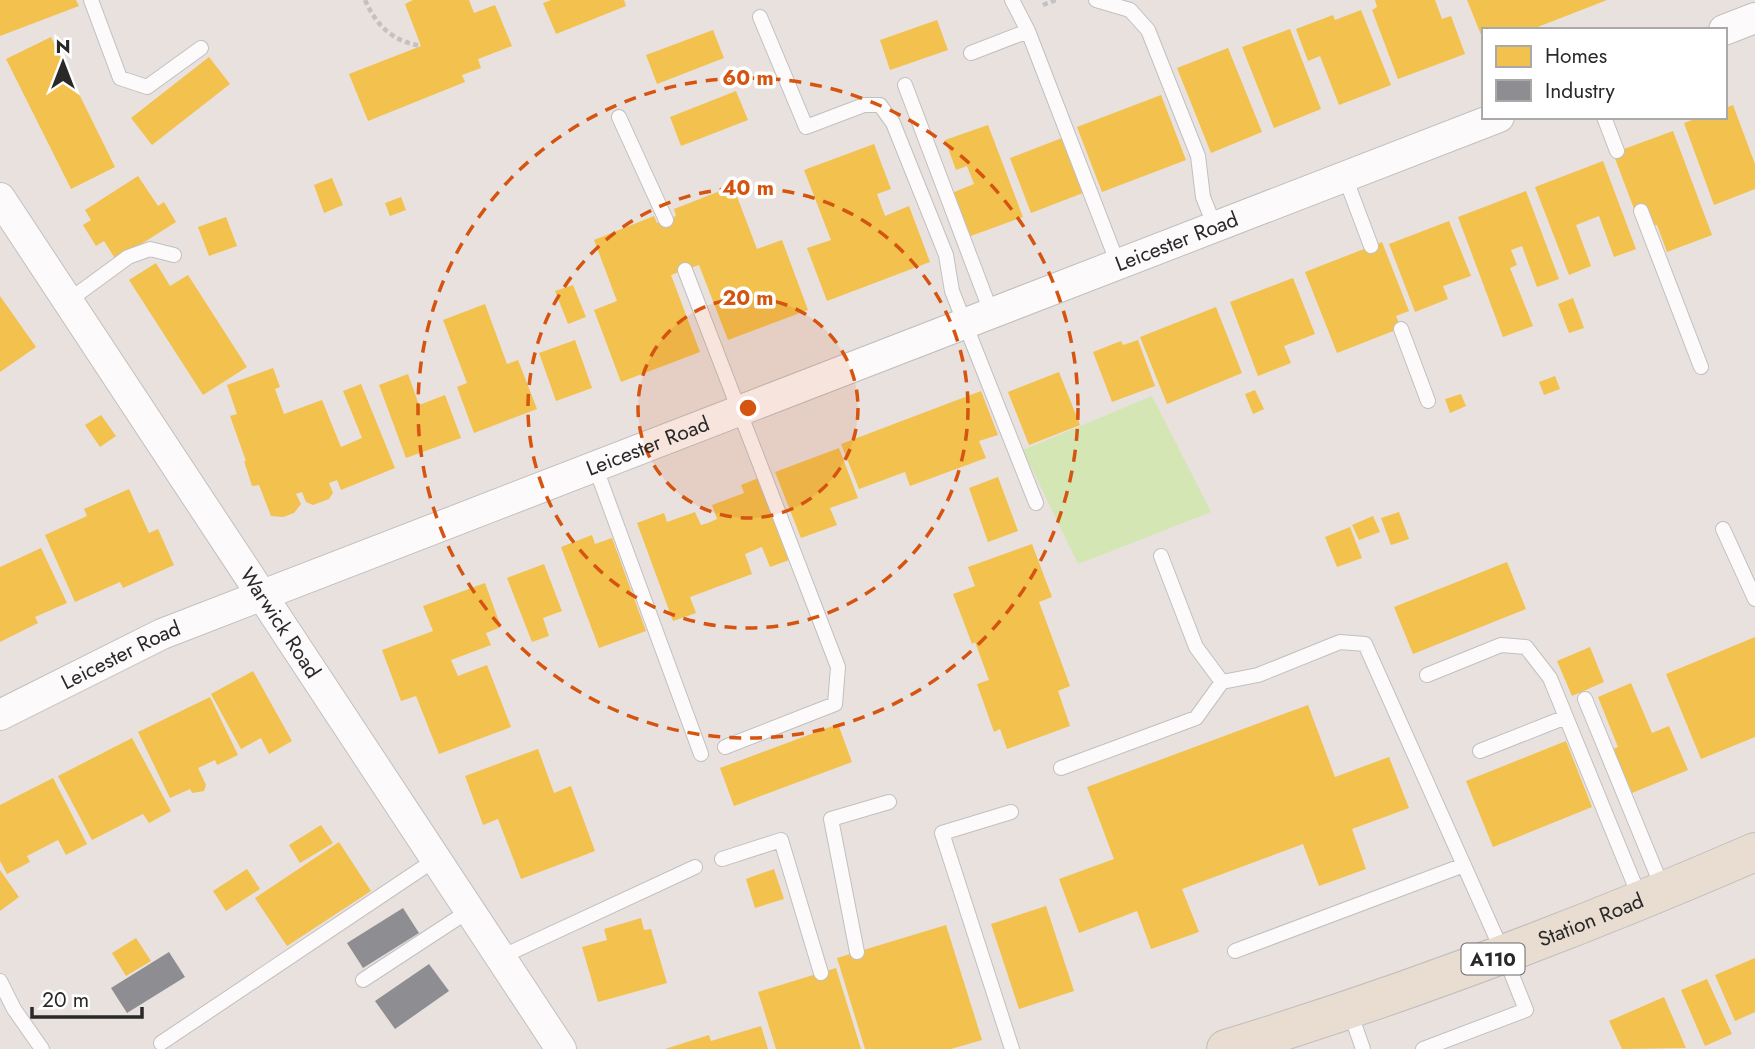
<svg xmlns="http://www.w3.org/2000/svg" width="1755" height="1049" font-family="Jost,sans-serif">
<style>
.green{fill:#d4e6b3}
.homes{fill:#f2c14e}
.industry{fill:#8d8d92}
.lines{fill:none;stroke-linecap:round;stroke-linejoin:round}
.lane-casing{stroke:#c1c0c0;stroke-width:16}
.street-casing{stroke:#c1c0c0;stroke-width:32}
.primary-casing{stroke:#c0bebc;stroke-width:40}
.path{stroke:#c3c2c2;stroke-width:4.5;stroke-dasharray:5 3.5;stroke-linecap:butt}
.lane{stroke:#fcfafa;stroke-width:14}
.street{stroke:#fcfafa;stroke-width:30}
.primary{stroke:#e8ddd0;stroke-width:38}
.ring{fill:none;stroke:#d5540f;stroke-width:3.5;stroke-dasharray:12 9}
.labels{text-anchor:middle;stroke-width:7;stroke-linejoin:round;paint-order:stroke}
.shield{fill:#fff;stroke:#696969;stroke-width:2}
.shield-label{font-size:19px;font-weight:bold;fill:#292929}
.street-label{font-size:21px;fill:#292929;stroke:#fff}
.centre{fill:#d5540f;stroke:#fff;stroke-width:3.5}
.ring-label{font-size:21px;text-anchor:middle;font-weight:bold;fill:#d5540f;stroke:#fff;stroke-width:7;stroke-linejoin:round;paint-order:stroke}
</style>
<rect width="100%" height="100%" fill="#e8e1de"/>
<path class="green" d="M1152 396 1211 512 1078 564 1023 450Z"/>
<path class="homes" d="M0 0H76L79 6 0 36Z
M413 0H469L474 13 495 5 512 46 478 59 481 68 462 75 465 82 368 121 349 74 421 46 405 4Z
M551 0H624L626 6 556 34 543 3Z
M1375 0H1435L1442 19 1451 16 1465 54 1398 79 1372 10 1377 7Z
M1467 0H1607L1530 30H1484V42Z
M1361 10 1391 85 1339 105 1320 56 1308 61 1296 29 1333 15 1335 20Z
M937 20 948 50 890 70 880 40Z
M1290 29 1321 109 1274 128 1242 47Z
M713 30 724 58 657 84 646 55Z
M51 37 115 167 71 189 6 59Z
M1228 48 1262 132 1211 153 1177 68Z
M209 57 230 84 152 145 131 118Z
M736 91 748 120 681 146 670 117Z
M1161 95 1186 160 1102 192 1077 127Z
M1733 105 1755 164V189L1714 205 1684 123 1700 117H1725V108Z
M988 125 1023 217 968 237 952 193 974 184 967 166 956 170 945 140Z
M1673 131 1712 235 1667 252 1657 225 1650 227 1636 214 1613 153Z
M1062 138 1083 193 1031 213 1010 158Z
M874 144 891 189 877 194 885 216 909 206 930 262 827 301 807 248 831 240 804 170Z
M1603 161 1636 249 1614 257 1599 216 1576 225 1591 266 1569 275 1535 187Z
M138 176 158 206 164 202 176 222 116 260 104 241 96 246 83 225 91 220 85 210Z
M332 178 343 205 324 213 314 185Z
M733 186 757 249 782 240 808 310 728 340 699 265 671 275 700 352 621 382 594 310 617 301 594 240 654 216 657 223 676 216 674 209Z
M1526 191 1559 279 1537 287 1522 246 1511 250 1517 265 1510 268 1533 326 1503 337 1458 217Z
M401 197 406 210 390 216 385 203Z
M226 217 237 246 209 256 198 227Z
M1449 221 1471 276 1443 286 1448 299 1415 312 1389 244Z
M1382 242 1409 311 1396 316 1401 328 1337 353 1305 272Z
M156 263 170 286 188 275 247 367 203 395 129 280Z
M1293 278 1315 334 1284 346 1291 363 1258 376 1230 302Z
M573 285 586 317 568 324 555 291Z
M0 296 36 347 0 372Z
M1573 298 1584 328 1569 333 1558 304Z
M485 304 507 364 518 360 537 409 474 433 457 387 467 383 443 320Z
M1216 307 1242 373 1167 404 1140 337Z
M575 340 592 388 556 401 539 353Z
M1138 340 1155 386 1112 402 1093 352 1121 341 1123 345Z
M273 368 280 387 275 389 284 414 322 400 341 447 362 438 343 391 361 384 395 468 341 490 337 480 329 483 333 493 329 499 313 505 306 502 302 492 296 494 301 504 294 513 283 517 271 516 259 485 252 486 244 461H246L230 416 237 414 227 385Z
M1059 372 1080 425 1029 445 1008 392Z
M408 374 419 405 445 395 461 438 406 458 379 385Z
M1555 376 1560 389 1544 395 1539 382Z
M1255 390 1264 409 1253 414 1245 394Z
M981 391 998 435 979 441 986 458 910 486 905 472 859 489 841 444Z
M1461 394 1466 406 1450 413 1445 399Z
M101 415 116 436 100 447 85 425Z
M839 448 858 498 830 508 837 525 801 538 775 472Z
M761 477 792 559 770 567 762 547 745 554 752 574 690 597 696 613 673 621 637 523 664 513 667 522 695 512 701 525 708 523 717 519 712 505 744 493 741 485Z
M998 477 1018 531 988 542 969 488Z
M129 489 149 533 158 529 174 565 123 588 120 582 75 602 45 535 87 516 84 509Z
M1399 512 1409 539 1391 545 1381 518Z
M1373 516 1380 532 1359 540 1352 525Z
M1350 527 1362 558 1337 567 1325 537Z
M592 535 595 544 612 538 646 631 599 648 561 547Z
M1032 544 1052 597 1039 602 1070 686 1058 691 1070 726 1007 749 1000 729 994 732 977 684 989 680 975 642 972 644 953 594 975 586 968 567Z
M41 548 67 603 35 617 38 623 0 642V567Z
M1507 562 1526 609 1413 654 1394 607Z
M544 564 562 611 543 618 549 636 532 642 507 578Z
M485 583 501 627 486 633 491 645 451 660 458 676 487 665 511 727 439 754 416 696 401 701 382 650 433 631 423 606Z
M1755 637V737L1701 759 1666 674Z
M1590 647 1604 682 1572 696 1557 661Z
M253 671 292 741 269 754 261 738 241 749 211 694Z
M1631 683 1652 733 1669 726 1688 770 1632 793 1613 749 1618 747 1598 697Z
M210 697 238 755 217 765 215 760 198 768 206 785 204 791 192 793 190 789 170 798 138 732Z
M1308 705 1335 777 1389 757 1409 808 1352 829 1366 869 1319 886 1303 844 1182 889 1199 932 1151 949 1137 911 1079 933 1059 879 1114 859 1087 787Z
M838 724 852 762 734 806 720 768Z
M132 738 171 811 149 823 143 814 92 840 58 776Z
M1566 741 1592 807 1493 847 1466 781Z
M538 749 554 793 571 786 595 851 521 879 498 819 483 825 465 776Z
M53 778 87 844 66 855 58 840 27 856 30 862 7 874 0 861V805Z
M321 825 333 843 300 863 289 845Z
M339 842 371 891 287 946 255 898Z
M247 869 260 889 226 911 213 891Z
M774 869 784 899 755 908 746 879Z
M0 870 19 897 0 911Z
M1046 906 1074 991 1019 1009 991 924Z
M641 918 644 930 651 929 667 983 598 1002 582 947 607 940 604 929Z
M946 925 982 1040 951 1049H865L837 958Z
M136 938 151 961 126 976 112 953Z
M1755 958V1012L1735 1021 1715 975Z
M836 968 861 1049H776L758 992Z
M1707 979 1732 1034 1705 1046 1681 990Z
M1664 997 1686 1048 1622 1049 1609 1021Z
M761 1026 768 1049H665L709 1035 711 1041Z"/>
<path class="industry" d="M403 908 419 933 363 968 347 943Z
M169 952 185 977 127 1013 111 988Z
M429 964 449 991 395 1029 375 1001Z"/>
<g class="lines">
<g class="lane-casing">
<path id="lane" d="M91 0 120 78 147 87 201 48
M1012 0 1028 31 1118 264
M1096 0 1130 10 1148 30 1198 156 1203 197 1215 227
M760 17 806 127 864 105H880L893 123 946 255 952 291 1036 503
M971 53 1028 31
M905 85 991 312
M619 117 666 220
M1604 117 1617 151
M1345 177 1371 246
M1641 211 1701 367
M685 270 838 667 835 704 725 747
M68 301 128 257 150 249 174 255
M1401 329 1428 401
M595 466 701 754
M1723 529 1755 599
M1161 556 1196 647 1222 682 1258 675 1340 642 1365 644 1504 955 1526 1010 1423 1049
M1427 675 1501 645 1526 647 1550 678 1640 898
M1585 699 1663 889
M1480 751 1566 717
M1061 768 1196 718 1222 682
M1011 812 942 833 1012 1049
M722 859 781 840 821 973
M1235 951 1464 865
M857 952 831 819 889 802
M501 957 695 867
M363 980 470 910
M0 981 14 1009 42 1049
M1350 1012 1363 1049
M161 1043 436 859"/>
</g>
<g class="street-casing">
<g id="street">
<path d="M1724 30 1755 18"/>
<path id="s1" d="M0 198 561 1049"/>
<path id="s2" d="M0 715 162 634 1499 117"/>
</g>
</g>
<g class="primary-casing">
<g id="primary">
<path id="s3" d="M1226 1049C1406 994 1582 927 1755 852"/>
</g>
</g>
<path class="path" d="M365 0C377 27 393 41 421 46
M1043 5 1056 0"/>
<use href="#lane" class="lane"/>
<use href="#street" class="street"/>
<use href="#primary" class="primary"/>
</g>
<circle cx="748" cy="408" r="110" fill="#d5540f" fill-opacity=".12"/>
<g class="ring">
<circle cx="748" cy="408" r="110"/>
<circle cx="748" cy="408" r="220"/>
<circle cx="748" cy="408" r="330"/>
</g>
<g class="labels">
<rect class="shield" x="1461.5" y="943.5" width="63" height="31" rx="5"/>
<g class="shield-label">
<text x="1493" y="966">A110</text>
</g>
<g class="street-label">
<text dy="7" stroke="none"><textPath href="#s2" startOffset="1269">Leicester Road</textPath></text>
<text dy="7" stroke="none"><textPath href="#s2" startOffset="702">Leicester Road</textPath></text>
<text dy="7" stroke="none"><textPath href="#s1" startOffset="509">Warwick Road</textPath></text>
<text dy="7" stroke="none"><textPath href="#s2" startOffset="135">Leicester Road</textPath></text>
<text dy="7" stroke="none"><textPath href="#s3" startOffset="387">Station Road</textPath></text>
</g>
</g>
<circle cx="748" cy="408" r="10" class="centre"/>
<g class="ring-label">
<text x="748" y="85">60 m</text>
<text x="748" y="195">40 m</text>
<text x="748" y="305">20 m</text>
</g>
<rect x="1482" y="28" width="245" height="91" fill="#ffffff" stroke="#a9a9a9" stroke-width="2"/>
<rect x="1496" y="46" width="35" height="21" fill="#f2c14e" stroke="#a9a9a9" stroke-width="2"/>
<text x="1545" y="63" font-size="21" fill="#292929">Homes</text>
<rect x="1496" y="80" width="35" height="21" fill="#8d8d92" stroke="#a9a9a9" stroke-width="2"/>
<text x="1545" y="98" font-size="21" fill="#292929">Industry</text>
<g transform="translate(63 63)" stroke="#ffffff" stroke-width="5" paint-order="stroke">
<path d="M0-5L12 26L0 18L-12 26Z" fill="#292929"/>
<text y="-10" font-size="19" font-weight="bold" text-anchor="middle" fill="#292929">N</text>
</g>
<path d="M32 1007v10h110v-10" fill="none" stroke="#292929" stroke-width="3.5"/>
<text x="42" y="1007" font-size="21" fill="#292929" stroke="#ffffff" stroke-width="5" paint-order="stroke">20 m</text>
</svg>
